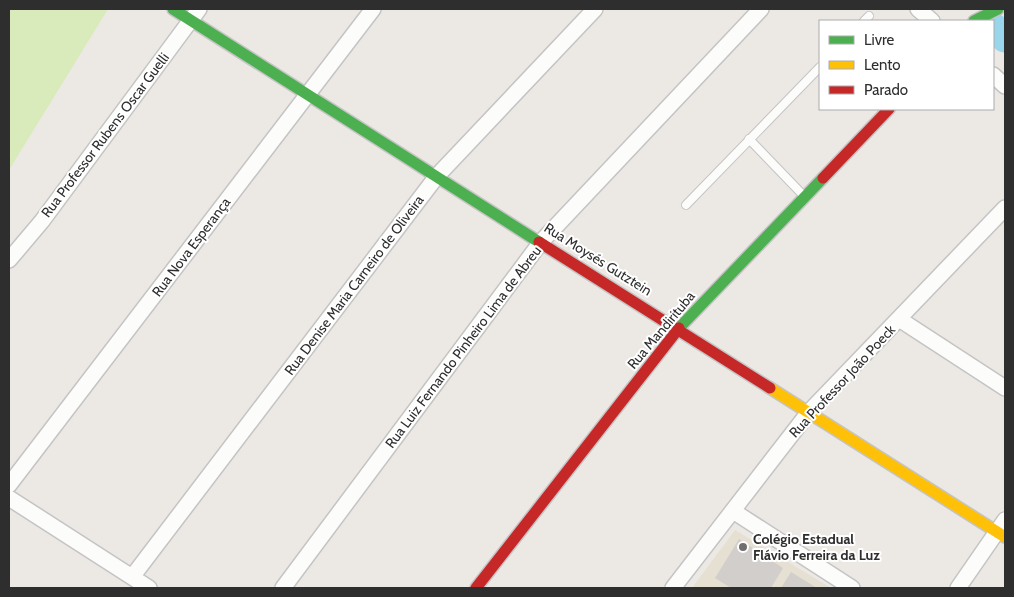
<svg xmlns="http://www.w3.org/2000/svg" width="1014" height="597" font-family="Cabin,sans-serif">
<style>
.education{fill:#e6e0d3}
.pitch{fill:#d9eabb}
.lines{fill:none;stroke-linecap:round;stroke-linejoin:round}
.river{stroke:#99d6ec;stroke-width:29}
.building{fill:#d1cecb}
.lane-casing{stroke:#c5c4c5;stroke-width:10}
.street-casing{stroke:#c5c4c5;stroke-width:18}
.fast-casing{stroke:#c5c4c5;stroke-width:14}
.slow-casing{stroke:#c5c4c5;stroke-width:14}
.jam-casing{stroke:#c5c4c5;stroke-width:14}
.lane{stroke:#fcfcfb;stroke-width:8}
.street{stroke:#fcfcfb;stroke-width:15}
.fast{stroke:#4caf50;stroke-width:11}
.slow{stroke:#ffc107;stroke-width:11}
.jam{stroke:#c62828;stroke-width:11}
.poi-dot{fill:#706f6e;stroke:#fff;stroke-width:2}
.labels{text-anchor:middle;stroke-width:4;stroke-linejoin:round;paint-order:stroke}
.street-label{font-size:14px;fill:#2e2e2e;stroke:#fff}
.poi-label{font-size:14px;font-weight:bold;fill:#2e2e2e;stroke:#fff;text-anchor:start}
</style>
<rect width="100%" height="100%" fill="#ece8e4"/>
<path class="education" d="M735 530 831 588H692Z"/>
<path class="pitch" d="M9 9H108L9 170Z"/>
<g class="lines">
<path class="river" d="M993 27 1005 38"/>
</g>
<path class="building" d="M739 539 783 568 771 588H731L715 578Z
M791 572 817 588H781Z"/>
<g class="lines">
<g class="lane-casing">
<path id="lane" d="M864 21 869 16
M749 139 803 195
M686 205 820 67"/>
</g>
<g class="street-casing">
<path id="street" d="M918 9 932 21
M993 75 1005 86
M9 260 42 221 199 9
M899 319 1005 388
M9 485 373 9
M9 498 149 588
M733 511 852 588
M132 577 437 176 595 9
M283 588 541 242 761 9
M673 588 809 412 1005 208
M958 588 1005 520"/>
</g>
<g class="fast-casing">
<path id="fast" d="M173 9 539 242
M974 21 998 9
M679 328 823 178"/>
</g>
<g class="slow-casing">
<path id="slow" d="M770 388 1005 537"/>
</g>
<g class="jam-casing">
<path id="jam" d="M823 178 889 109
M539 242 770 388
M476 588 679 328"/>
</g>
<use href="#lane" class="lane"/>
<use href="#street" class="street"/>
<use href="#fast" class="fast"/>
<use href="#slow" class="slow"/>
<use href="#jam" class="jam"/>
</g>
<circle class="poi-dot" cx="743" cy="547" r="5"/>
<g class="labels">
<g class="street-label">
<text transform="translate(105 135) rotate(-53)" y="5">Rua Professor Rubens Oscar Guelli</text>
<text transform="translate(191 247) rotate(-53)" y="5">Rua Nova Esperança</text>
<text transform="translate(598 259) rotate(32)" y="5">Rua Moysés Gutztein</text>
<text transform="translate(354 285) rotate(-53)" y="5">Rua Denise Maria Carneiro de Oliveira</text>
<text transform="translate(661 330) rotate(-50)" y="5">Rua Mandirituba</text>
<text transform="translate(463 347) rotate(-53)" y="5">Rua Luiz Fernando Pinheiro Lima de Abreu</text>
<text transform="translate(842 381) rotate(-47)" y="5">Rua Professor João Poeck</text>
</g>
<g class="poi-label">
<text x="753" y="544">Colégio Estadual<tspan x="753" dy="16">Flávio Ferreira da Luz</tspan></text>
</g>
</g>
<rect width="1014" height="597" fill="none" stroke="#2e2e2e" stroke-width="20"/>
<rect x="819" y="20" width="175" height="90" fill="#ffffff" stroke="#ababab"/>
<rect x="829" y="36" width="25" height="8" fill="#4caf50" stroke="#ababab"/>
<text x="864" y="45" font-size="15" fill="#2e2e2e">Livre</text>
<rect x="829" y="61" width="25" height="8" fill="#ffc107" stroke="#ababab"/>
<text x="864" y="70" font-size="15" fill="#2e2e2e">Lento</text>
<rect x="829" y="86" width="25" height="8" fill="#c62828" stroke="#ababab"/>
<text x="864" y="95" font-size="15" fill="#2e2e2e">Parado</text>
</svg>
